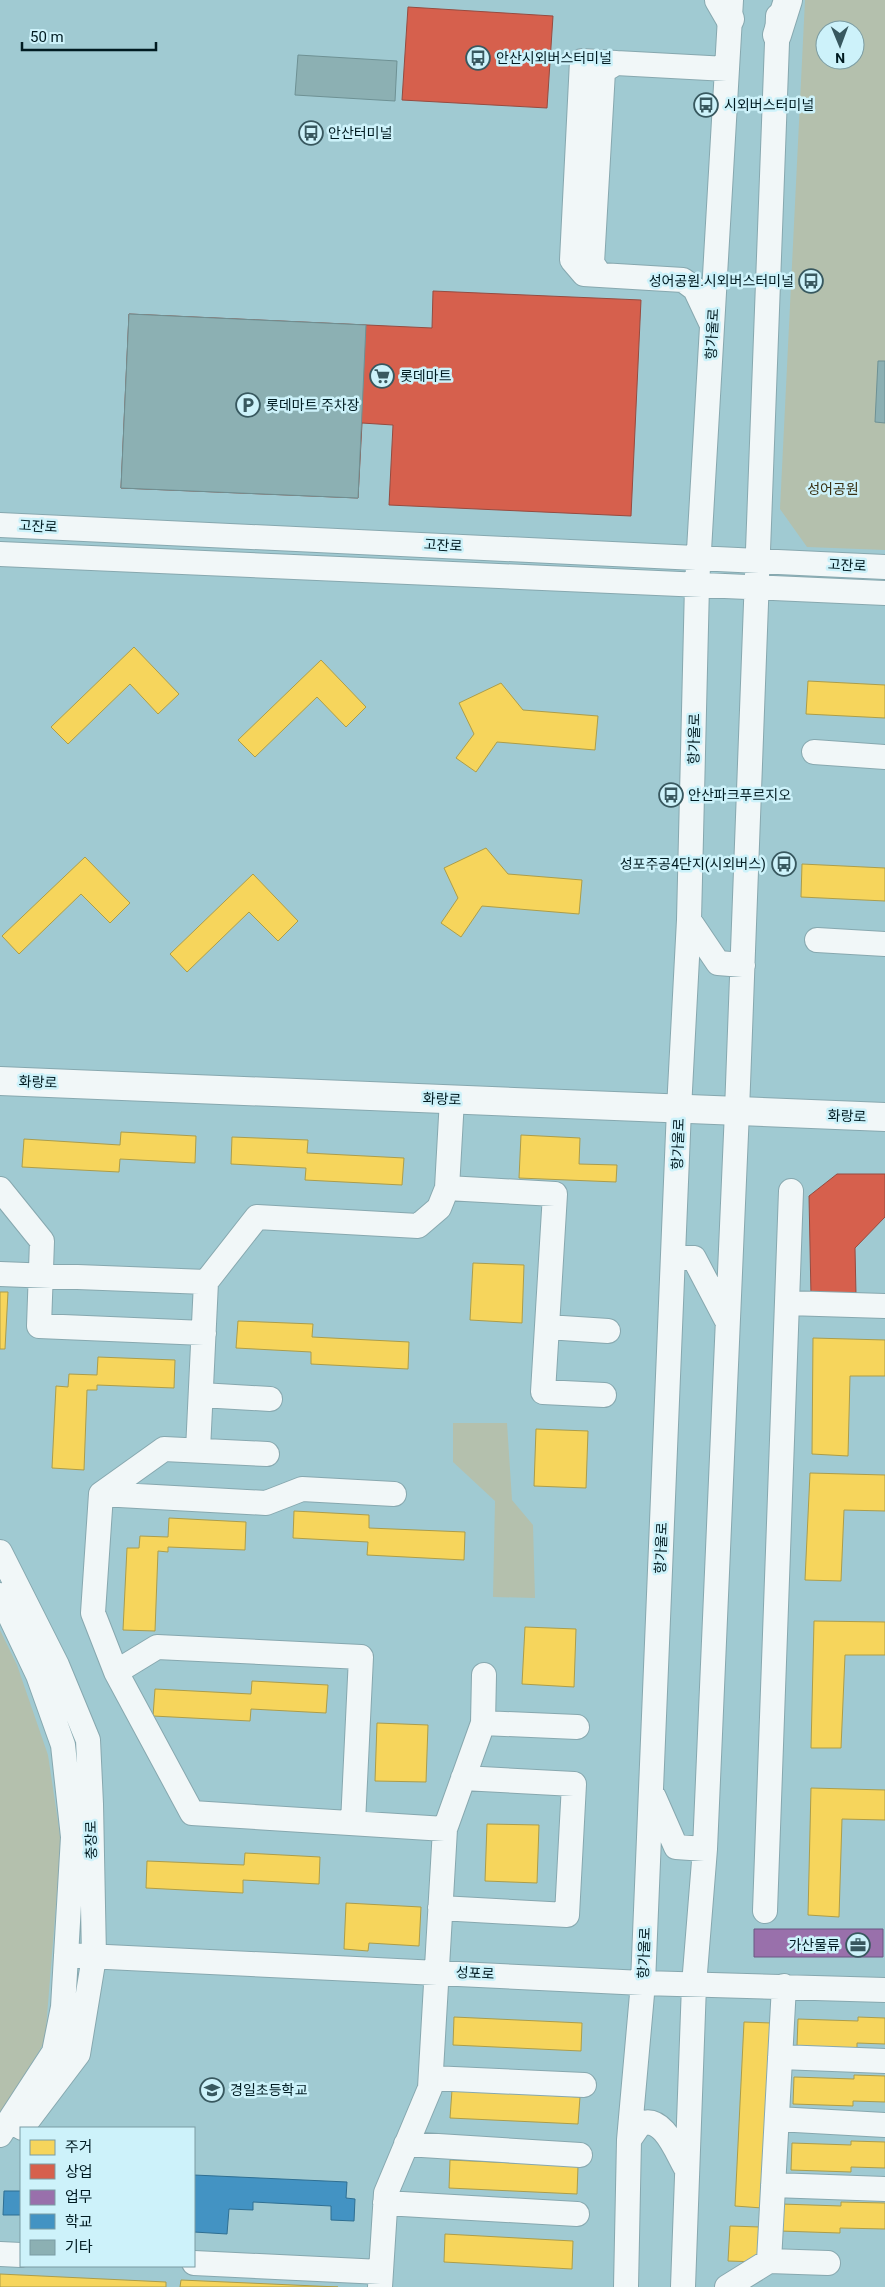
<svg xmlns="http://www.w3.org/2000/svg" width="885" height="2287" font-family="Roboto,'Noto Sans KR',sans-serif">
<style>
.green{fill:#b4c0ad;fill-rule:evenodd}
.homes{fill:#f6d55c;stroke:#ac9d4a}
.shops{fill:#d6604d;stroke:#964b40}
.offices{fill:#9970ab;stroke:#6b5682}
.schools{fill:#4393c3;stroke:#2f6f92}
.building{fill:#8cb0b3;stroke:#6e9194}
.lines{fill:none;stroke-linecap:round;stroke-linejoin:round}
.minor-casing{stroke:#87a8af;stroke-width:26}
.major-casing{stroke:#87a8af;stroke-width:30}
.minor{stroke:#f1f7f8;stroke-width:24}
.major{stroke:#f1f7f8;stroke-width:28}
.labels{text-anchor:middle;stroke-width:5;stroke-linejoin:round;paint-order:stroke}
.poi-label{font-size:14px;fill:#001b21;stroke:#cdf2fa;text-anchor:start}
.street-label{font-size:14px;fill:#001b21;stroke:#cdf2fa}
.park-label{font-size:14px;fill:#393013;stroke:#cdf2fa}
</style>
<rect width="100%" height="100%" fill="#a0cad2"/>
<path class="green" d="M805 0H885V550L807 547 780 509ZM825 30H855V60H825Z
M453 1423H507L512 1500 533 1525 535 1598 493 1597 495 1501 453 1462Z
M0 1630 17 1665 48 1755 61 1842 45 2041 0 2117Z"/>
<path class="homes" d="M134 647 179 694 158 714 130 684 68 744 51 727Z
M321 660 366 707 346 727 317 697 255 757 238 740Z
M808 681 885 685V718L806 714Z
M501 683 523 710 598 716 595 750 497 742 476 772 456 758 474 734 459 703Z
M486 848 508 874 582 880 579 914 482 906 461 937 441 923 458 898 444 868Z
M85 857 130 903 110 923 81 894 19 954 2 936Z
M802 864 885 868V901L801 897Z
M253 874 298 921 278 941 249 912 187 972 170 954Z
M121 1132 196 1136 195 1163 120 1159 119 1172 22 1167 24 1139 120 1145Z
M521 1135 580 1138 579 1164 617 1165 616 1182 519 1178Z
M232 1137 308 1140 307 1153 404 1158 402 1185 305 1180 306 1168 231 1164Z
M473 1263 524 1265 522 1323 470 1320Z
M0 1292H8L5 1349H0Z
M238 1321 313 1324 312 1337 409 1342 408 1369 311 1364V1352L236 1348Z
M813 1338 885 1340V1376H850L848 1456 812 1454Z
M98 1357 175 1360 174 1388 97 1385V1390H87L84 1470 52 1468 56 1386 68 1387 69 1374 97 1375Z
M536 1429 588 1431 586 1488 534 1486Z
M810 1473 885 1475V1511L844 1510 841 1581 805 1580Z
M294 1511 369 1515V1528L465 1532 464 1560 367 1555 368 1542 293 1538Z
M169 1518 246 1522 245 1550 168 1547V1552L158 1551 155 1631 123 1630 127 1548H139L140 1536 168 1537Z
M814 1621 885 1622V1655H845L841 1748H811Z
M525 1627 576 1629 574 1687 522 1684Z
M252 1681 328 1685 326 1713 251 1709 250 1721 153 1716 155 1689 251 1694Z
M377 1723 428 1725 426 1782 375 1781Z
M811 1788 885 1790V1820L842 1819 839 1917 808 1915Z
M487 1824 539 1825 537 1883 485 1881Z
M245 1853 320 1857 319 1884 243 1880V1893L146 1888 147 1861 244 1865Z
M346 1903 421 1907 419 1946 369 1943 368 1951 344 1949Z
M454 2017 582 2023 581 2051 453 2045Z
M858 2017 885 2018V2044L857 2043V2048L797 2046 798 2019 858 2021Z
M744 2022 771 2023 762 2208 735 2206Z
M854 2075 885 2076V2102L853 2101V2106L793 2104 794 2077 854 2079Z
M452 2090 580 2097 578 2124 450 2118Z
M851 2141 885 2142V2168L851 2167V2172L791 2170 792 2143 851 2145Z
M450 2160 578 2166 577 2194 449 2188Z
M841 2202 885 2203V2229L840 2228V2233L780 2231 781 2204 841 2206Z
M730 2226 760 2227 759 2262 728 2261Z
M445 2234 573 2241 572 2269 444 2262Z
M0 2274 166 2282V2287H0Z
M181 2280 338 2287H180Z"/>
<path class="shops" d="M408 7 553 16 547 108 402 100Z
M433 291 641 300 631 516 389 505 393 425 362 423 358 498 121 488 129 314 432 328Z
M837 1174H885V1217L855 1248 856 1295 811 1296 809 1196Z"/>
<path class="offices" d="M754 1929H883V1957H754Z"/>
<path class="schools" d="M194 2175 347 2182 346 2198 355 2199 354 2221 331 2220V2206L253 2202V2210L229 2209 227 2234 194 2232Z
M4 2191H21V2215H3Z"/>
<path class="building" d="M298 55 397 61 395 101 295 95Z
M129 314 366 325 358 498 121 488Z
M878 361H885V423L875 422Z"/>
<g class="lines">
<g class="minor-casing">
<path id="minor" d="M600 275 584 274 572 260 582 61 616 63
M711 323 695 289 683 280 600 275 592 263 603 71 616 63 727 69
M0 525 885 567
M0 554 885 593
M814 752 885 757
M689 920 718 963 743 965
M817 940 885 944
M447 1188 555 1194 543 1392 604 1395
M0 1189 42 1241 39 1326 204 1333
M673 1256 694 1258 727 1321
M0 1274 206 1282
M787 1303 885 1306
M547 1327 608 1331
M201 1395 270 1399
M198 1450 206 1282 257 1217 418 1226 439 1208 447 1188 452 1099
M101 1494 164 1449 267 1454
M394 1494 302 1489 266 1503 101 1494 93 1613 116 1672 192 1813 445 1829
M0 1552 57 1665 88 1740 91 1804 94 1957 78 2054 22 2128
M0 1595 38 1675 63 1745 73 1837 63 2007 54 2052 0 2135
M116 1672 157 1647 361 1657 353 1823
M483 1723 577 1727
M654 1797 676 1847 705 1849
M440 1908 567 1915 574 1784 463 1778
M765 1911 791 1191
M66 1955 643 1983 885 1990
M780 2057 885 2061
M431 2078 584 2085
M777 2119 885 2125
M629 2140 640 2124C664 2114 677 2154 687 2170
M406 2144 580 2155
M773 2185 885 2189
M385 2203 577 2214
M0 2254 21 2255
M769 2261 828 2263
M194 2263 381 2272
M380 2287 386 2193 430 2088 445 1829 483 1723 484 1675
M626 2287 629 2140 643 1983 679 1109 689 920 697 585 731 0
M683 2287 694 1985 705 1849 737 1111 778 16
M727 2287 769 2261 784 1986"/>
</g>
<g class="major-casing">
<path id="major" d="M719 0 730 19
M777 35 788 0
M0 1081 885 1117"/>
</g>
<use href="#minor" class="minor"/>
<use href="#major" class="major"/>
</g>
<defs>
<g id="bus-ring" transform="scale(1.25)"><circle r="9.5" fill="#cdf2fa" stroke="#38585f" stroke-width="1.5"/><path d="M-5-6H5V4H4V6H2V4H-2V6H-4V4H-5ZM-3.5-4V0h7V-4ZM-3.5 1.2v1.5H-2V1.2ZM2 1.2v1.5H3.5V1.2Z" fill="#38585f"/></g>
<g id="supermarket-ring" transform="scale(1.25)"><circle r="9.5" fill="#cdf2fa" stroke="#38585f" stroke-width="1.5"/><path d="M-6-5.5h2.5l.6 2H6L4.5 2H-2.5L-4.4-4H-6ZM-1.5 3.2a1.3 1.3 0 1 0 .1 0ZM3 3.2a1.3 1.3 0 1 0 .1 0Z" fill="#38585f"/></g>
<g id="parking-ring" transform="scale(1.25)"><circle r="9.5" fill="#cdf2fa" stroke="#38585f" stroke-width="1.5"/><path d="M-3.5-5.5H1a3.5 3.5 0 0 1 0 7H-1V5.5H-3.5ZM-1-3.4V-.6H.8a1.4 1.4 0 0 0 0-2.8Z" fill="#38585f"/></g>
<g id="office-ring" transform="scale(1.25)"><circle r="9.5" fill="#cdf2fa" stroke="#38585f" stroke-width="1.5"/><path d="M-6-3h4V-5.5h4V-3h4V5H-6ZM-1-4.5V-3h2v-1.5ZM-6 0V1H6V0Z" fill="#38585f"/></g>
<g id="school-ring" transform="scale(1.25)"><circle r="9.5" fill="#cdf2fa" stroke="#38585f" stroke-width="1.5"/><path d="M0-5L7-2L0 1L-7-2ZM-4 1L0 2.5L4 1V4Q0 6-4 4Z" fill="#38585f"/></g>
</defs>
<g fill-rule="evenodd">
<use href="#bus-ring" x="478" y="58"/>
<use href="#bus-ring" x="706" y="105"/>
<use href="#bus-ring" x="311" y="133"/>
<use href="#bus-ring" x="811" y="281"/>
<use href="#supermarket-ring" x="382" y="376"/>
<use href="#parking-ring" x="248" y="405"/>
<use href="#bus-ring" x="671" y="795"/>
<use href="#bus-ring" x="784" y="864"/>
<use href="#office-ring" x="858" y="1945"/>
<use href="#school-ring" x="212" y="2090"/>
</g>
<g class="labels">
<g class="poi-label">
<text x="496" y="63">안산시외버스터미널</text>
<text x="724" y="110">시외버스터미널</text>
<text x="328" y="138">안산터미널</text>
<text x="794" y="286" text-anchor="end">성어공원.시외버스터미널</text>
<text x="400" y="381">롯데마트</text>
<text x="266" y="410">롯데마트 주차장</text>
<text x="688" y="800">안산파크푸르지오</text>
<text x="766" y="869" text-anchor="end">성포주공4단지(시외버스)</text>
<text x="840" y="1950" text-anchor="end">가산물류</text>
<text x="230" y="2095">경일초등학교</text>
</g>
<g class="street-label">
<text transform="translate(712 334) rotate(-87)" y="5">항가울로</text>
<text transform="translate(38 526) rotate(3)" y="5">고잔로</text>
<text transform="translate(443 545) rotate(3)" y="5">고잔로</text>
<text transform="translate(847 565) rotate(3)" y="5">고잔로</text>
<text transform="translate(694 739) rotate(-89)" y="5">항가울로</text>
<text transform="translate(38 1082) rotate(2)" y="5">화랑로</text>
<text transform="translate(442 1099) rotate(2)" y="5">화랑로</text>
<text transform="translate(847 1116) rotate(2)" y="5">화랑로</text>
<text transform="translate(678 1144) rotate(-88)" y="5">항가울로</text>
<text transform="translate(661 1548) rotate(-88)" y="5">항가울로</text>
<text transform="translate(91 1840) rotate(-91)" y="5">충장로</text>
<text transform="translate(644 1953) rotate(-88)" y="5">항가울로</text>
<text transform="translate(475 1973) rotate(3)" y="5">성포로</text>
</g>
<g class="park-label">
<text x="833" y="494">성어공원</text>
</g>
</g>
<rect x="20" y="2127" width="175" height="140" fill="#cdf2fa" stroke="#7b9ca3"/>
<rect x="30" y="2140" width="25" height="15" fill="#f6d55c" stroke="#7b9ca3"/>
<text x="65" y="2152" font-size="15" fill="#001b21">주거</text>
<rect x="30" y="2164" width="25" height="15" fill="#d6604d" stroke="#7b9ca3"/>
<text x="65" y="2177" font-size="15" fill="#001b21">상업</text>
<rect x="30" y="2190" width="25" height="15" fill="#9970ab" stroke="#7b9ca3"/>
<text x="65" y="2202" font-size="15" fill="#001b21">업무</text>
<rect x="30" y="2214" width="25" height="15" fill="#4393c3" stroke="#7b9ca3"/>
<text x="65" y="2227" font-size="15" fill="#001b21">학교</text>
<rect x="30" y="2240" width="25" height="15" fill="#8cb0b3" stroke="#7b9ca3"/>
<text x="65" y="2252" font-size="15" fill="#001b21">기타</text>
<g transform="translate(840 45) rotate(179)"><circle r="24" fill="#cdf2fa" stroke="#7b9ca3"/>
<path d="M0-4L9 19L0 12L-9 19Z" fill="#38585f"/>
<text y="-8" font-size="14" font-weight="bold" text-anchor="middle" fill="#001b21">N</text>
</g>
<path d="M22 42v8h134v-8" fill="none" stroke="#001b21" stroke-width="2.5"/>
<text x="30" y="42" font-size="15" fill="#001b21" stroke="#cdf2fa" stroke-width="4" paint-order="stroke">50 m</text>
</svg>
